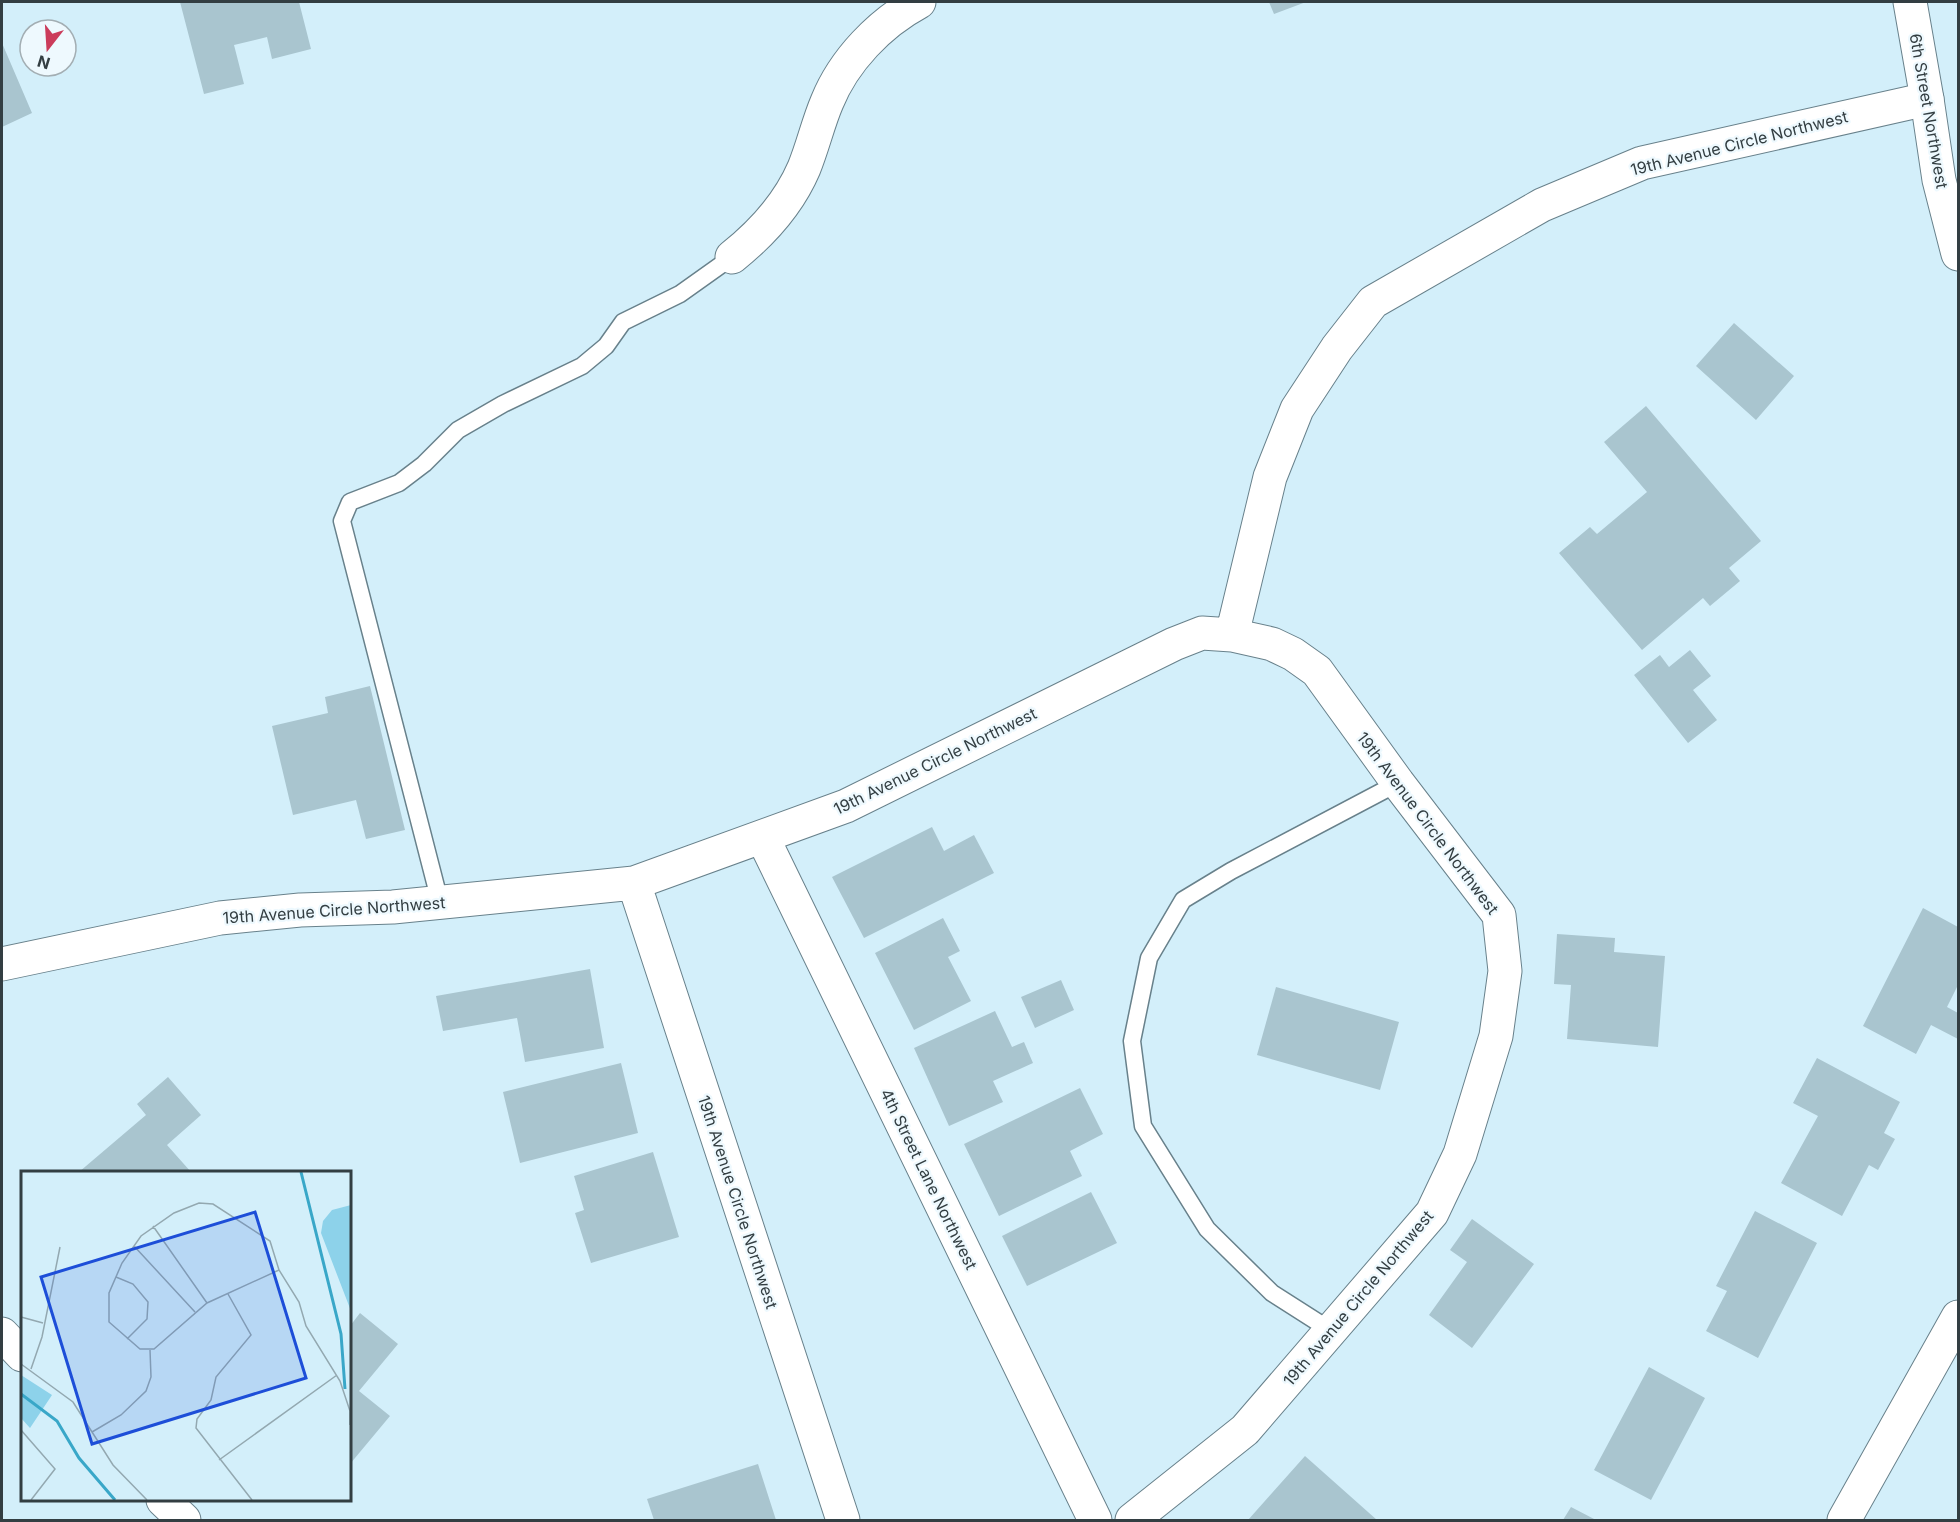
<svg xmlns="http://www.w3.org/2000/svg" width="1960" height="1522" font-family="Inter,sans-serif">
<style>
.building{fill:#a9c5cf}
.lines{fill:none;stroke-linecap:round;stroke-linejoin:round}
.service-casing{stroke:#68818b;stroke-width:19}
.minor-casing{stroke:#68818b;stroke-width:35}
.tertiary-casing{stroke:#68818b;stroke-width:35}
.service{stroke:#fff;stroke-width:16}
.minor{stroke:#fff;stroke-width:33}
.tertiary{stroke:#fff;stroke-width:33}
.labels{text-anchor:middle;stroke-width:4.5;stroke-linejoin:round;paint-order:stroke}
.street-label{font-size:16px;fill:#333e42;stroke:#eef9fe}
.inset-river{fill:none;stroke:#39a7c8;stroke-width:3}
.inset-road{fill:none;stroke:#93a8b0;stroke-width:1.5}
.view{fill:#1d4ed8;fill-opacity:0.15;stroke:#1d4ed8;stroke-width:3}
.inset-edge{fill:none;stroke:#333e42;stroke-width:3}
</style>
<rect width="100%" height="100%" fill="#d3effa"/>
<path class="building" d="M180 2H299L311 49 272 59 267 37 234 45 244 84 204 94Z
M1269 2H1306L1274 14Z
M2 43 32 113 2 127Z
M1734 323 1794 376 1756 420 1696 366Z
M1646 406 1761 541 1729 568 1740 581 1710 606 1703 598 1642 650 1559 553 1590 527 1597 534 1647 492 1604 442Z
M1690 650 1711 676 1693 690 1717 720 1688 743 1634 675 1660 655 1669 667Z
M370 686 405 830 366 839 356 800 293 815 272 726 328 713 325 697Z
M932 827 944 851 974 835 994 873 864 938 832 877Z
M1923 908 1958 927V985L1947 1007 1958 1013V1039L1931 1025 1916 1054 1863 1026Z
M943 918 960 951 948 957 971 1001 914 1030 875 953Z
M1557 934 1615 938 1614 952 1665 956 1658 1047 1567 1039 1571 985 1554 984Z
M590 969 604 1048 525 1062 517 1018 443 1031 436 996Z
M1061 980 1074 1010 1035 1028 1021 997Z
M1276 987 1399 1022 1380 1090 1257 1055Z
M995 1011 1012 1047 1024 1042 1033 1063 993 1081 1003 1102 949 1126 914 1048Z
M1817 1058 1900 1102 1884 1133 1895 1139 1878 1170 1869 1165 1842 1216 1781 1183 1818 1116 1793 1103Z
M621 1063 638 1133 520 1163 503 1092Z
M168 1077 201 1115 167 1145 191 1172H79L146 1115 137 1104Z
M1080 1088 1103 1134 1070 1151 1082 1176 999 1216 964 1144Z
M653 1152 679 1237 591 1263 575 1213 584 1210 574 1176Z
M1091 1192 1117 1243 1027 1286 1002 1236Z
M1755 1211 1817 1243 1758 1358 1706 1331 1727 1291 1716 1286Z
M1472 1219 1534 1264 1472 1348 1429 1315 1467 1262 1450 1250Z
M360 1313 398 1344 359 1391 390 1416 350 1464V1326Z
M1649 1367 1705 1398 1651 1500 1594 1470Z
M1305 1456 1377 1520H1248Z
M758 1464 776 1520H654L647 1499Z
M1571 1507 1596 1520H1563Z"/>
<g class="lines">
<g class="service-casing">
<path id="service" d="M440 902 342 521 350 502 399 483 424 464 458 430 503 404 582 366 606 346 623 322 680 294 732 257
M1330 1330 1272 1293 1207 1229 1143 1126 1132 1041 1149 958 1183 900 1231 871 1398 783"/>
</g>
<g class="minor-casing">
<path id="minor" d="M732 257C762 233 789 203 804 168 813 146 818 123 827 102 844 60 880 23 919 2
M1232 635 1270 477 1297 409 1337 348 1373 302 1542 205 1642 163 1927 99
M763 838 1095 1520
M634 883 843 1520
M2 964 220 918 300 910 393 907 634 883 846 806 1174 644 1202 633 1232 635 1272 644 1293 654 1317 671 1398 783 1499 915 1505 971 1496 1036 1460 1154 1432 1213 1245 1430 1132 1520
M2 1334 22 1355
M163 1500 184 1520
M1844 1520 1958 1317"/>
</g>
<g class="tertiary-casing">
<path id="tertiary" d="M1910 2 1927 99 1939 180 1958 254"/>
</g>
<use href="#service" class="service"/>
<use href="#minor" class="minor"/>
<use href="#tertiary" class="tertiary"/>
</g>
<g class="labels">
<g class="street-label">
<text transform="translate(1929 111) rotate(80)" y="6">6th Street Northwest</text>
<text transform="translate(1739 143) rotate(-14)" y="6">19th Avenue Circle Northwest</text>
<text transform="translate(935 761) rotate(-26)" y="6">19th Avenue Circle Northwest</text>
<text transform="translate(1428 823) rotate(53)" y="6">19th Avenue Circle Northwest</text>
<text transform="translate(334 910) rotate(-4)" y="6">19th Avenue Circle Northwest</text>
<text transform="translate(929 1179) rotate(64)" y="6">4th Street Lane Northwest</text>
<text transform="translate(738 1202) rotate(72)" y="6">19th Avenue Circle Northwest</text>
<text transform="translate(1358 1298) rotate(-50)" y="6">19th Avenue Circle Northwest</text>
</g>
</g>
<g transform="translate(21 1171)">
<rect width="330" height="330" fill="#d3effa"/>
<path d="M330 34V140L300 62 302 50 311 39ZM0 204 31 224 9 257 0 247Z" fill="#8dd2ea"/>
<path class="inset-river" d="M280 1 320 163 324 218M0 223 36 250 58 287 94 329"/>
<path class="inset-road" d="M132 55 186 132M113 75 174 141M258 99 186 132 133 178H119L88 151V122L101 92 120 65 153 42 178 32 192 33 249 70 258 99 278 131 285 155 319 210 329 240V254M95 106 112 113 127 131 126 148 106 168M207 123 230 164 195 206 190 229 176 248 175 257 231 329M0 146 22 152M0 193 52 231 92 294 126 329M10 198 21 166 39 76M0 259 34 298 10 329M71 261 100 244 125 220 130 206 129 179M198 289 316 204"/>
<path class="view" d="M234 41 285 207 71 273 20 106Z"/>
<rect width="330" height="330" class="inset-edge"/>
</g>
<rect width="1960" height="1522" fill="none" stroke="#333e42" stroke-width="6"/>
<g transform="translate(48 48) rotate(197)"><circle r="28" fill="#eef9fe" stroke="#a3aeb3" stroke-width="1.5"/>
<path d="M0-4.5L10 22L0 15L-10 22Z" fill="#cb3c5b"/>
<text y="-9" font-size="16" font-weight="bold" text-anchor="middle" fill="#333e42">N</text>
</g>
</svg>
